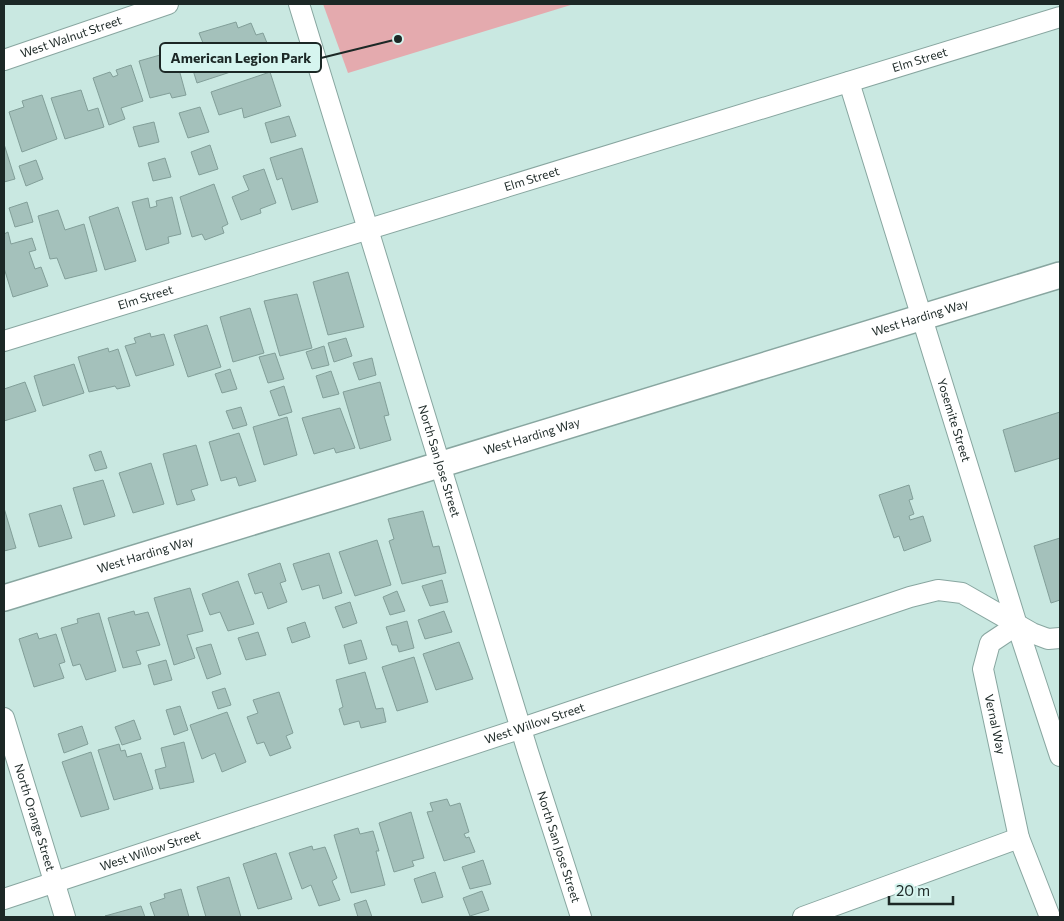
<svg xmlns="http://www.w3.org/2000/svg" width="1064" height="921" font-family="Commissioner,sans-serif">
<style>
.green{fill:#e4aaae}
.building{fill:#a4c1bb;stroke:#829f99}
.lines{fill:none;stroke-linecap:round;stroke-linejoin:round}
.minor-casing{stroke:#88a6a0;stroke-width:22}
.tertiary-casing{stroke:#88a6a0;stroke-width:28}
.minor{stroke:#fff;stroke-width:20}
.tertiary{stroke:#fff;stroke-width:25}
.labels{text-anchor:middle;stroke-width:5;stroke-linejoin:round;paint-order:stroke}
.street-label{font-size:12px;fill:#1c2826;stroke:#d6f5ef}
.leader{fill:none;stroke:#1c2826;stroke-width:2}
.callout-dot{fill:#1c2826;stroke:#d6f5ef;stroke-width:2}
.callout{fill:#d6f5ef;stroke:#1c2826;stroke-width:2}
.callout-label{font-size:14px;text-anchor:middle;font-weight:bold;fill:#1c2826}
</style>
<rect width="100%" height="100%" fill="#c9e8e1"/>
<path class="green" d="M323 4H574L348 73Z"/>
<path class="building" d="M236 22 238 28 251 23 256 35 263 33 273 58 197 83 186 48 203 43 199 33Z
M174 51 186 95 172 98 170 93 150 98 139 61Z
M131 65 143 101 121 108 125 119 109 125 93 78 110 72 113 77 118 75 116 70Z
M270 72 281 106 244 118 242 108 219 115 211 92Z
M81 90 88 111 98 108 104 127 65 139 51 98Z
M42 95 57 139 22 152 9 112 24 107 22 101Z
M200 107 209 132 188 138 179 113Z
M289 116 296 136 271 143 265 123Z
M154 122 159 142 139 147 133 127Z
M4 144 15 179 4 182Z
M210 145 218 169 199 175 191 152Z
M302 148 318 202 292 210 282 178 277 180 270 158Z
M165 158 171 177 153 181 148 163Z
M36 160 43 179 26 186 19 166Z
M264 169 276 203 260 209 261 213 241 220 232 197 249 190 243 176Z
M214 184 228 224 222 227 224 233 205 240 202 234 192 237 180 197Z
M172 197 181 234 168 237 169 243 146 250 132 202 148 198 150 208 157 206 156 201Z
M27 202 33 222 15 227 9 208Z
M118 207 136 261 105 270 89 217Z
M58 210 65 230 84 224 97 271 65 279 57 258 50 259 38 216Z
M8 232 11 244 32 238 36 250 29 252 35 269 41 267 48 286 13 297 4 268V234Z
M348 272 364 327 328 335 313 282Z
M297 294 312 348 280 356 264 301Z
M250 308 264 353 233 362 220 317Z
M207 325 221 367 188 377 174 335Z
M150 333 151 337 164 334 174 365 136 376 125 346 136 343 134 338Z
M346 338 352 356 334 362 328 343Z
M324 346 329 365 312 369 306 352Z
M108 348 109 352 118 349 130 386 117 389 115 386 89 392 78 357Z
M275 353 284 379 268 383 259 357Z
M372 358 376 375 359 380 353 363Z
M74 364 84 393 43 406 34 376Z
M230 369 237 389 222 393 215 374Z
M331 371 339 394 323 398 316 376Z
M25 382 36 411 4 421V389Z
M380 382 389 415 384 416 391 440 360 449 343 392Z
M284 386 292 412 279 416 270 391Z
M241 407 247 425 233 429 226 411Z
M340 408 355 448 336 453 334 448 314 454 302 418Z
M1060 412V458L1015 472 1003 430Z
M287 417 297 455 264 465 253 427Z
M239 433 256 481 239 486 236 477 221 481 209 442Z
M196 445 208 485 191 490 195 500 177 505 163 454Z
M101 451 107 468 95 471 89 455Z
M151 463 164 504 133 513 119 473Z
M103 480 115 516 84 525 73 488Z
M909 485 913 499 909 500 914 514 909 516 910 520 923 516 931 541 904 551 899 536 894 538 879 495Z
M61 505 72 538 39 547 29 514Z
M4 508 16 548 4 551Z
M423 511 433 547 439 546 446 573 402 584 389 541 394 539 388 519Z
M1060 538V600L1051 603 1034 546Z
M377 540 391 585 355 596 339 552Z
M329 553 342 593 323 599 319 585 302 590 293 564Z
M280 563 286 581 280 583 287 602 268 609 262 592 255 594 248 574Z
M442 580 448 602 430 606 422 586Z
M238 581 254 624 228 631 220 612 210 615 202 594Z
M190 588 203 631 187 635 195 658 174 665 154 598Z
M397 591 405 611 390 615 383 597Z
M350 602 357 623 343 628 335 607Z
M134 611 135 615 148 612 160 645 136 651 141 664 123 668 108 618Z
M444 611 452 632 425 639 418 620Z
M99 613 116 671 86 680 80 664 73 666 61 628 78 623 77 619Z
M407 621 414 648 399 652 397 645H392L386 627Z
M305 622 310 637 292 643 287 628Z
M258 632 266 655 246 660 238 638Z
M37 633 39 639 56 634 65 662 59 664 64 678 34 687 19 639Z
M361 640 367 659 349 664 344 645Z
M459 642 473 679 436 690 423 654Z
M211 644 221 674 207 679 196 648Z
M414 657 428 702 397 711 382 667Z
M166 660 172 680 154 685 148 665Z
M365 672 376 709 383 708 386 722 361 728 359 721 344 725 339 709 343 707 336 680Z
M225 688 231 705 218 709 212 692Z
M279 692 293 733 286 736 291 748 270 756 264 742 257 744 247 717 258 713 253 700Z
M180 706 188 730 174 735 166 710Z
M227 712 246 762 222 772 215 753 202 759 190 725Z
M134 720 141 739 122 745 115 727Z
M82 726 88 744 64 753 58 734Z
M184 742 194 782 160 789 155 770 166 767 161 748Z
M119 744 121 751 125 750 127 757 141 753 153 789 114 800 98 750Z
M91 752 109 809 81 817 62 762Z
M447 799 450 806 460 803 469 832 464 834 466 838 469 837 475 852 444 861 427 812 433 811 430 803Z
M411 812 424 858 412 861 414 866 394 872 379 823Z
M358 828 360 834 373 831 379 851H376L385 885 351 893 334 835Z
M312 846 313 850 325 847 337 878 332 881 340 900 319 906 311 885 302 889 289 853Z
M276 853 292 899 258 909 243 864Z
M483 860 491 884 470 889 462 867Z
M435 872 443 897 422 903 414 879Z
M229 877 241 917H206L197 887Z
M181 889 189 917H155L150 903 165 898 164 894Z
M482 891 489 910 470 916 463 898Z
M366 900 372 917H358L354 904Z
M141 906 145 917 105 916Z"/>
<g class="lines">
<g class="minor-casing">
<g id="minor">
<path id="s1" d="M299 4 528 752 581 917"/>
<path id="s2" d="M4 60 168 4"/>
<path id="s3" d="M849 82 1017 625 1060 756"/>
<path id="s4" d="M4 341 1060 17"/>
<path id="s5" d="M1017 625 990 643 983 669 1019 838"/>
<path id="s6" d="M4 718 65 917"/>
<path id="s7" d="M4 899 522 728 910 597 938 590 962 593 1032 633 1048 639 1060 638"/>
<path d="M803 917 1019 838 1050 917"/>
</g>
</g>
<g class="tertiary-casing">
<g id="tertiary">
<path id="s8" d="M4 598 1060 275"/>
</g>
</g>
<use href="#minor" class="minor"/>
<use href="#tertiary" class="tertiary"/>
</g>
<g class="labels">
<g class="street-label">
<text dy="4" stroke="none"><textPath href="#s2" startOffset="71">West Walnut Street</textPath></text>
<text dy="4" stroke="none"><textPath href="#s4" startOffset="958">Elm Street</textPath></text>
<text dy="4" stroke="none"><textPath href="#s4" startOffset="552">Elm Street</textPath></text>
<text dy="4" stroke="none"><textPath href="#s4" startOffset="148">Elm Street</textPath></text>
<text dy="4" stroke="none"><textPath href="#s8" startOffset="958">West Harding Way</textPath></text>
<text dy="4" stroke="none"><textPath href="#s3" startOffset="354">Yosemite Street</textPath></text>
<text dy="4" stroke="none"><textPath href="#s8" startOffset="552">West Harding Way</textPath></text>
<text dy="4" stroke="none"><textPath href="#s1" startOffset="478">North San Jose Street</textPath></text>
<text dy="4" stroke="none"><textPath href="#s8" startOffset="148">West Harding Way</textPath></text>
<text dy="4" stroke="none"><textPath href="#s7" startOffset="559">West Willow Street</textPath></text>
<text dy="4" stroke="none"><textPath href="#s5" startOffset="116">Vernal Way</textPath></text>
<text dy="4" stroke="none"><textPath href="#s6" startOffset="104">North Orange Street</textPath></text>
<text dy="4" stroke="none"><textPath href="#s1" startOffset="882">North San Jose Street</textPath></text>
<text dy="4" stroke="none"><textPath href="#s7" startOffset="154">West Willow Street</textPath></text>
</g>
</g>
<path class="leader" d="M398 39L321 58"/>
<circle class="callout-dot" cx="398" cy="39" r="5"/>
<rect class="callout" x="160" y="43" width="161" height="29" rx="5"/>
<g class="callout-label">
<text x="241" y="63">American Legion Park</text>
</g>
<rect width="1064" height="921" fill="none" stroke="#1c2826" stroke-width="10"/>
<path d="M889 896v8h64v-8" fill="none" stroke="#1c2826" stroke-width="2.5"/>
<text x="896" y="896" font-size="15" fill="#1c2826" stroke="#d6f5ef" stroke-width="4" paint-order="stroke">20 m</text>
</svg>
